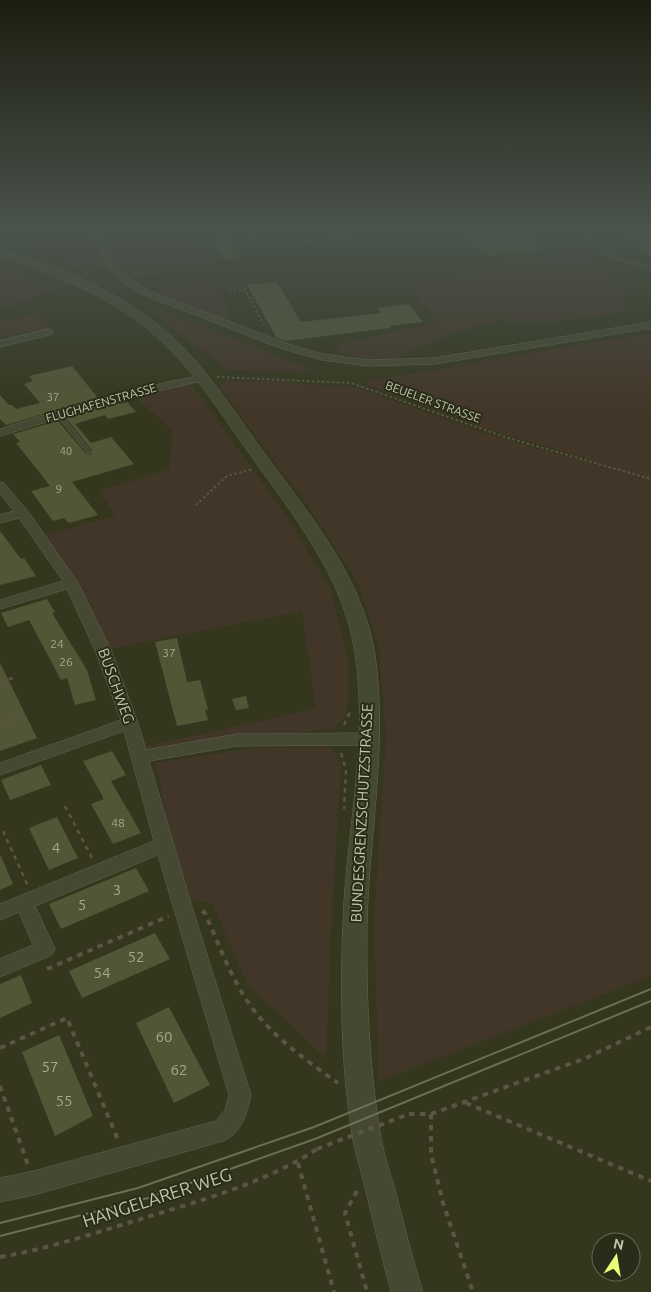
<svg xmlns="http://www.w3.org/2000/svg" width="651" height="1292" font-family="Ubuntu,sans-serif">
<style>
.green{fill:#423628}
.building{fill:#525637}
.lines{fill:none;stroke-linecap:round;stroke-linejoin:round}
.service-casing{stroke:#62664f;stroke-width:1}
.minor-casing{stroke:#62664f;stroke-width:1}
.tertiary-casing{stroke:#62664f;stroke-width:1}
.path-far2{stroke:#5c5444;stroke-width:2;stroke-dasharray:2.5 2.5;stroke-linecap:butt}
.path-far1{stroke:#5c5444;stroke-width:2.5;stroke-dasharray:4.5 4.5;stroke-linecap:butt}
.path{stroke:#5c5444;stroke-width:4;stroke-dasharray:5.5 5.5;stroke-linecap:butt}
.service{fill:#454832;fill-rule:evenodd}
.minor{fill:#454832;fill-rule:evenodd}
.tertiary{fill:#454832;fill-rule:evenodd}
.tram{stroke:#6b6f53;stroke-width:2}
.path-bridge{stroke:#5c5444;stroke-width:4;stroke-dasharray:5.5 5.5;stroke-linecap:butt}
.labels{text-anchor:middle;stroke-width:4;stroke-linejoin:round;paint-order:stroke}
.far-number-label{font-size:11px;fill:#a5a98f}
.far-street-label{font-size:12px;fill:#c1c5ac;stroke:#292c18}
.number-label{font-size:12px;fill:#a5a98f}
.street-label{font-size:15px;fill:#c1c5ac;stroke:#292c18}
.near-number-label{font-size:15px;fill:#a5a98f}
.near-street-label{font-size:18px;fill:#c1c5ac;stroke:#292c18}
</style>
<rect width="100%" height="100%" fill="#34371e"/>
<path class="green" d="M50 231H90L106 268 88 272 27 245Z
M105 231H148L154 237 192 232 218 271 132 276C115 270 109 248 105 231Z
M584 252 622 286 626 312 552 322 494 321 447 336 391 360 357 358 335 350 340 344 437 323 408 282 472 274 474 263 519 261Z
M0 267 55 289 8 307 0 304Z
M213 278 211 284 230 312 225 320 164 296 163 290 198 280Z
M156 308 314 371 310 372 228 370 152 312Z
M36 314 50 329 0 337V316L10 321Z
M651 334V976L379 1081 374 922 386 737 379 648 359 584 311 510 221 389V385L227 382 263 381 358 388 484 433 592 463 595 461 483 428 365 384 368 380C463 367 556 347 651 334Z
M185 383 192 385 287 517 331 590 349 663 347 715 333 729 237 740 139 757 137 748 316 709 302 611 103 650 38 537 115 516 100 491 170 469 172 430 134 396Z
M330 747 341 763 332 911 326 1058 248 985 212 903 191 899 167 821 156 763 254 748Z"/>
<path class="building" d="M460 231H492L505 242 532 239 543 249 485 256Z
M617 231H651V257Z
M229 235 242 258 224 260 211 237Z
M277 282 301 322 381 313 377 308 409 304 423 322 389 326 391 328 285 341 276 337 247 285Z
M72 366 98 398 6 425 0 419V395L9 405H12L16 409 40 403 24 384 33 381 29 376Z
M127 402 136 412 108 419 105 415 75 424 91 443 111 437 134 464 72 482 98 515 69 523 64 518 53 521 31 491 50 486 16 443 20 442 13 434 58 421 86 454 91 455 92 450 66 418 105 406Z
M0 531 21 559 24 558 36 576 0 585Z
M47 599 55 612 52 613 87 670 96 700 75 705 67 678 61 680 29 620 8 627 1 613Z
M177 638 187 682 200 680 208 709 205 710 208 720 177 726 155 642Z
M0 663 37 738 0 751Z
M246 696 249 708 236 710 232 699Z
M112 751 126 775 111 781 141 833 113 844 91 804 104 799 83 761Z
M41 765 51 785 10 800 1 780Z
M57 817 78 858 49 870 29 828Z
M0 854 13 884 0 890Z
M136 868 149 891 61 929 49 904Z
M155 933 170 959 82 998 69 971Z
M21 975 32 1003 0 1018V984Z
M169 1007 210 1085 174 1103 136 1023Z
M59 1035 93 1116 55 1136 22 1052Z"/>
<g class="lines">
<g class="service-casing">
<path id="service" d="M246 231H250L252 235 284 231H301L254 237 259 246 397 231H414L258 248H256Z
M494 231H499L506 238 582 231 611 255 651 267V269L607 257 579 233 505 240Z
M58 412 60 413 91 451V453H87L56 415 55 414Z"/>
</g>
<g class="minor-casing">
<path id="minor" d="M0 231H11L0 237Z
M93 231H101L108 252 116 266 128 278 147 290 291 345 323 354 367 360 435 358 651 322V328L435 364 367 366 322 360 283 349 141 294C112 277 102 263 93 231Z
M49 329 54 332 53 334 0 347V341Z
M203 375 208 378 207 380 130 397 0 436V429C67 407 134 388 203 375Z
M0 482 4 483 30 514 78 583 111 650 138 723 146 750 237 734 369 733 375 735 377 739 375 743 369 745 237 746 149 761 193 910 251 1095C247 1113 242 1133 223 1141L34 1195 0 1202V1178L34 1171 216 1121 225 1110 229 1095 158 855 35 906 55 949 52 955 0 977V959L33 945 19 912 0 920V904L154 841 124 731 0 775V763L121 720 95 650 67 589 0 609V600L63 581 19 518 0 523V515L14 511 0 494Z"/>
</g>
<g class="tertiary-casing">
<path id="tertiary" d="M0 250C56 265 114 289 159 326 200 358 227 402 257 443 304 509 362 573 375 655 388 745 369 835 367 924 366 996 369 1068 381 1138 384 1154 389 1170 394 1186 403 1221 412 1257 423 1292H391C382 1257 373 1222 365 1187 361 1171 356 1156 353 1140 341 1069 340 995 343 923 346 834 369 742 355 653 343 575 293 515 249 453 218 410 191 365 150 331 107 295 53 273 0 257Z"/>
</g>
<path class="path-far2" d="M229 291 245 289 264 325
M217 377 351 383 505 437 651 479
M196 505 227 476 253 469"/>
<path class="path-far1" d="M0 682 16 677
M0 723 18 716
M344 725 351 710
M341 753 346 770 344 809
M65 806 92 858
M3 831 28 886"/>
<path class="path" d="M202 911 205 913C220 947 233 984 256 1013 278 1041 309 1062 338 1083
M47 969 169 916
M0 1048 67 1018 118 1140
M0 1086 28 1165
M466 1103 651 1181
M409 1114H431L586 1058 651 1027
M431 1114V1154L443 1203 473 1292
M298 1163 334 1292
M357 1191 345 1213 367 1292
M0 1257C49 1249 97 1232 144 1218 202 1200 265 1183 317 1149"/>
<use href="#service" class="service"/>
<use href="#minor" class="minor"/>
<use href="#tertiary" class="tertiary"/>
<path class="tram" d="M0 1223 138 1188 314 1127 651 989
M0 1236 148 1198 315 1139 651 1001"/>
<path class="path-bridge" d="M317 1149 409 1114"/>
</g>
<linearGradient id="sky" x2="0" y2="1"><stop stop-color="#1d1e10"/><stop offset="0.56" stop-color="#4a534c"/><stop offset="1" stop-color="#4a534c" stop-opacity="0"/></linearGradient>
<rect width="651" height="412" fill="url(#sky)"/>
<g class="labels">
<g class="far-number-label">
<text x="53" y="401">37</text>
<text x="66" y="455">40</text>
</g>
<g class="far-street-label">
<text transform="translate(433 402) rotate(20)" y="4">BEUELER STRASSE</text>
<text transform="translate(101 403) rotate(-16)" y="4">FLUGHAFENSTRASSE</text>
</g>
<g class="number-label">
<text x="59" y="493">9</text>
<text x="57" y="648">24</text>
<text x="169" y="657">37</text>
<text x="66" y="666">26</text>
<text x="118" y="827">48</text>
</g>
<g class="street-label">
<text transform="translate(116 686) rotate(70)" y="5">BUSCHWEG</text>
<text transform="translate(362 813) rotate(-87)" y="5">BUNDESGRENZSCHUTZSTRASSE</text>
</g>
<g class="near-number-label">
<text x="56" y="853">4</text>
<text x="117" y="895">3</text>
<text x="82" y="910">5</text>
<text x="136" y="962">52</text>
<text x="102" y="978">54</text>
<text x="164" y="1042">60</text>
<text x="50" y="1072">57</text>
<text x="179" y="1075">62</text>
<text x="64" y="1106">55</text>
</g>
<g class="near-street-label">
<text transform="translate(157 1198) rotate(-18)" y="6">HANGELARER WEG</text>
</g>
</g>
<g transform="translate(616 1257) rotate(12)"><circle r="24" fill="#292c18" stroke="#666953"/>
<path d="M0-4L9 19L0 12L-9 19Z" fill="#e7fe78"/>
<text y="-8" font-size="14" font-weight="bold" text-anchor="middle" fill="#c1c5ac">N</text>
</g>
</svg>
